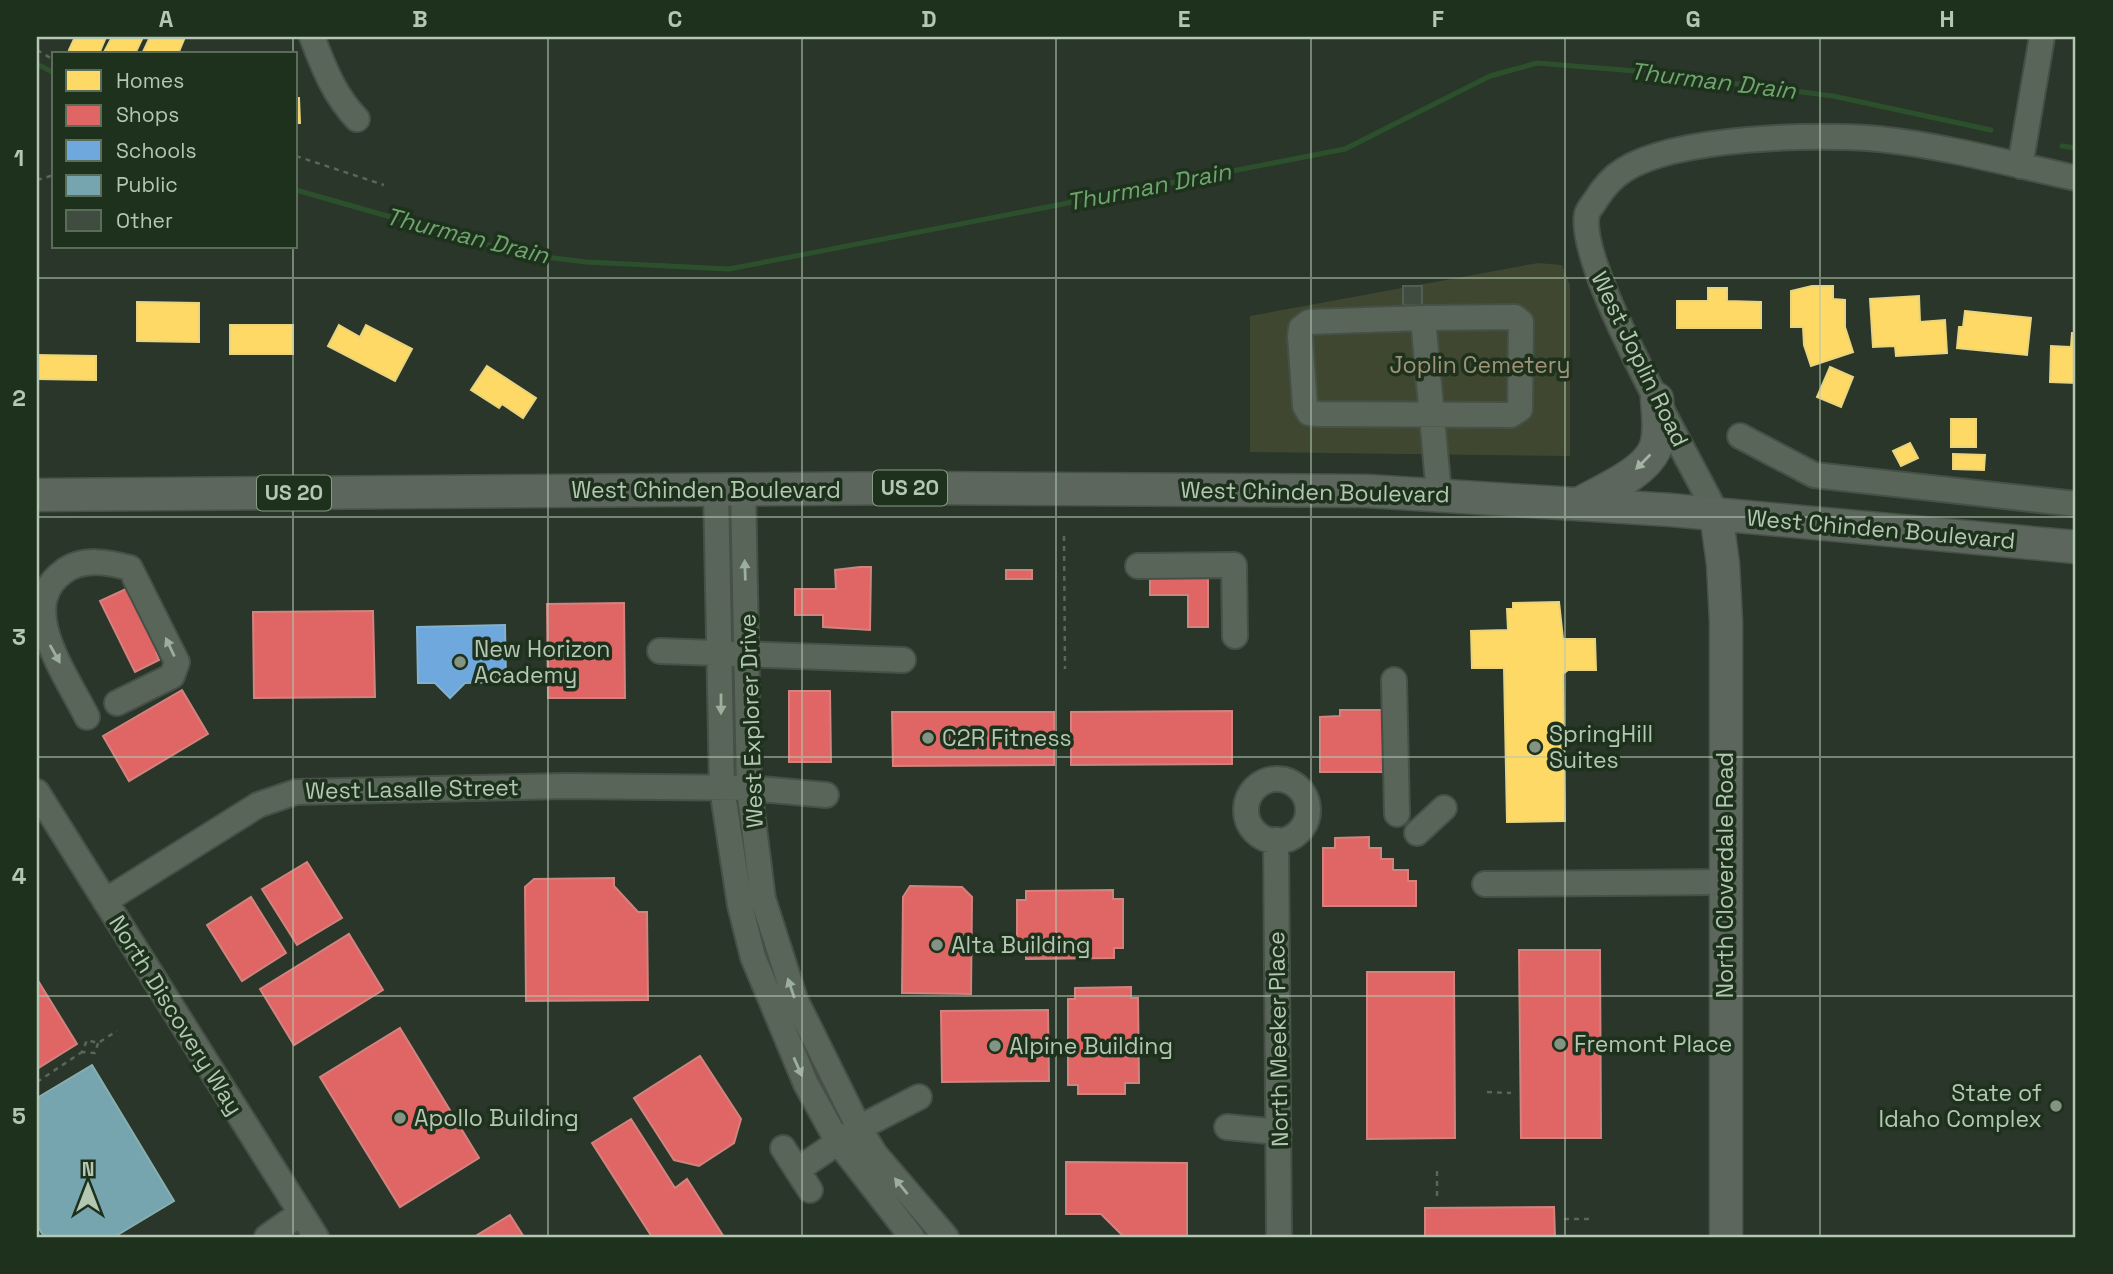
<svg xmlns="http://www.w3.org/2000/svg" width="2113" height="1274" font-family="'Space Grotesk',sans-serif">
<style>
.green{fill:#3f4731}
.homes{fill:#ffd966;stroke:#e8d47d;stroke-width:2}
.shops{fill:#e06666;stroke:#d2837d;stroke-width:2}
.schools{fill:#6fa8dc;stroke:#83b1d0;stroke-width:2}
.public{fill:#76a5af;stroke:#88afb0;stroke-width:2}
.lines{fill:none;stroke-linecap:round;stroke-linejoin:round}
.stream{stroke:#2d502c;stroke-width:5}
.building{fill:#414c41;stroke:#515e51;stroke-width:2}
.minor-casing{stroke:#465046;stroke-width:28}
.major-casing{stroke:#475347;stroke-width:35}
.path{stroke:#5b655a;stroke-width:2.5;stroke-dasharray:5 5;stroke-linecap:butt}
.minor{stroke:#596559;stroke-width:24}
.major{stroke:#5c665c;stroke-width:32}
.oneway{fill:#a2b4a2}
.oneway2{fill:#9cae9c}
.grid{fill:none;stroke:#b3c7b3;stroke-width:2;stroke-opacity:0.55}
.poi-dot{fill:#839483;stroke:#1d311d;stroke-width:2.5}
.labels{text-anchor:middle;stroke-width:7;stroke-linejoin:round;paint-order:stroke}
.shield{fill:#1d311d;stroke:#869a86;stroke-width:2}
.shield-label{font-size:21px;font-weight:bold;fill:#b3c7b3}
.street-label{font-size:23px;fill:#b3c7b3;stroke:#1d311d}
.park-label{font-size:23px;fill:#a1937a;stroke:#1d311d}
.poi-label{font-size:23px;fill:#b3c7b3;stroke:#1d311d;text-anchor:start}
.water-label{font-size:24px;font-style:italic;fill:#6fa56d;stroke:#1d311d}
.neatline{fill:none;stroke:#b3c7b3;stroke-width:2.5}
.grid-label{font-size:23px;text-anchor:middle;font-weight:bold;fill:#b3c7b3}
</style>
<rect width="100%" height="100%" fill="#293629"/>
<path class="green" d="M1538 263 1562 265 1570 285V456L1250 452V316Z"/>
<path class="homes" d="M75 37H106L99 54H79L69 50Z
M112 37H143L135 54H103Z
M150 37H185L178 54H142Z
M296 98H299L300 123H296Z
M1812 286H1833V299L1845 300V327L1853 352 1811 366 1804 345 1803 327H1791V291Z
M1708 288H1727V301L1761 302V328H1677V301H1708Z
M1919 296 1920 322 1945 320 1947 353 1896 356 1895 346 1873 347 1870 299Z
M137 302 199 303V342L137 341Z
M1965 311 2031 318 2027 355 1957 348 1959 327H1963Z
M230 325H293V354H230Z
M339 325 360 337 366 325 412 349 395 381 328 346Z
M2072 333H2076V383L2050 382 2051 346 2071 347Z
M37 355 96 356V380L37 379Z
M487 366 536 398 523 418 502 404 499 408 471 390Z
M1830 367 1853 377 1841 407 1817 397Z
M1951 419H1976V447H1951Z
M1910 443 1918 458 1901 466 1893 451Z
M1953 454 1985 455 1984 470 1953 469Z
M1559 602 1563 639H1595L1596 670H1568L1563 674 1565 821 1507 822 1504 668H1472L1471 631 1508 630 1507 609H1513V603Z"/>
<path class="shops" d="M860 567H871L870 630 823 627V615H795V589H836L835 570Z
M1006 570H1032V579H1006Z
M1150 577H1208V627H1188V595H1150Z
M128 588 162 649 156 653 159 660 135 672 100 601Z
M624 603 625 698H548L547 604Z
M373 611 375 697 254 698 253 612Z
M182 690 208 734 129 781 103 736Z
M789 691H830L831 762H789Z
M1340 710H1383V772H1320V717L1340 716Z
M1232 711V764L1071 765V712Z
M892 712H1054V765L893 766Z
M1369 837V848H1381V859H1393V870H1408V881H1416V906H1323V848H1335V838Z
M307 862 342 918 297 945 262 889Z
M614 878V886L638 912H647L648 1000 526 1001 525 887 534 879Z
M910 886 962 887 972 897 971 994 902 993 903 897Z
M1113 890V899H1123V948H1114V958L1026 959V949H1017V900H1026V891Z
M251 897 286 953 242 981 207 925Z
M349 934 383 990 294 1045 260 989Z
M1519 950H1600L1601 1138H1521Z
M1367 972H1454L1455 1138 1367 1139Z
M37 979 77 1044 37 1069Z
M1131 987V998H1138L1139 1083H1125V1094H1078V1085H1068V999H1075V988Z
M1048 1010 1049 1081 942 1082 941 1011Z
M400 1028 479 1158 400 1207 320 1077Z
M700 1056 741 1119 734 1143 699 1166 674 1160 634 1098Z
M631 1119 675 1188 687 1179 724 1237H652L592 1143Z
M1066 1162 1187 1163V1237H1124L1101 1214H1066Z
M1554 1207 1555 1237H1425V1208Z
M510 1215 524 1237H474Z"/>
<path class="schools" d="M505 625 506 682 465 683 450 698 435 683H418L417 627Z"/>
<path class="public" d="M92 1065 174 1201 114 1237H44L37 1225V1098Z"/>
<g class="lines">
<path class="stream" d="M37 64 54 73
M2062 146 2076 148
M296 190 521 254 586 262 729 269 1345 149 1490 76 1537 63 1636 71 1833 96 1991 130"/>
</g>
<path class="building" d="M1403 286H1422V305H1403Z"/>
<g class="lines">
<g class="minor-casing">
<path id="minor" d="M312 37C324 68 334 95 357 119
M2020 166 2042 37
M1423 318 1515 317 1521 322 1520 409 1511 415 1319 414 1309 413 1305 406 1300 337 1301 328 1309 322 1423 318C1428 377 1434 436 1439 494
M1740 436 1814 475 2076 504
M716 489 722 788 740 905 753 957 806 1084 838 1142 912 1237
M743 490 749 788 763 899 795 999 859 1128 875 1154 946 1237
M1716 513C1689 457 1576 266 1587 214 1588 210 1593 204 1595 201 1603 188 1611 178 1624 170 1675 137 1818 133 1879 139 1945 146 2011 164 2076 178
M1138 566 1234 565 1235 636
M660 651 903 660
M1394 680 1397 814
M87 717C67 676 15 607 63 572 82 557 109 562 130 568L177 662 172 676 117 703
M1246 810a31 31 0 1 1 62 0a31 31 0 1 1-62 0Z
M37 792 316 1237
M1417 833 1444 808
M1276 840 1279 1237
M1485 884 1725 882
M105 901 258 805 296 792 566 786 749 788 826 795
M1227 1127 1279 1132
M783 1148 810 1190
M797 1170 859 1128 919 1097
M267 1237 301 1213"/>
</g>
<g class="major-casing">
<path id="major" d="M37 495 922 488 1367 491 1671 510 2076 547
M1579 504C1602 490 1643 475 1655 449 1661 434 1658 415 1657 399
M1716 513 1723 564 1726 621V1237"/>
</g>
<path class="path" d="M37 50 54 60
M296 156 384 185
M37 180 54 175
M1064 536 1065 669
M98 1043 95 1053 82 1052 87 1040 98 1043 117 1031
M37 1082 82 1052
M1487 1092 1511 1093
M1437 1171V1196
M1564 1219H1590"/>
<use href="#minor" class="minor"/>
<use href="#major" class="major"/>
</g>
<defs><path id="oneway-solid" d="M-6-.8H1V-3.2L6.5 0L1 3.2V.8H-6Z" transform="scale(1.75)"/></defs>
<use class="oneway" href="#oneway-solid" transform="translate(1643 462) rotate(135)"/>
<g class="oneway2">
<use href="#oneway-solid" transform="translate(745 570) rotate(-92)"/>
<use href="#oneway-solid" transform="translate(170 647) rotate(-115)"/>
<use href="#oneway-solid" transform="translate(55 654) rotate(61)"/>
<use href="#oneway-solid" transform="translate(721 704) rotate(90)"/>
<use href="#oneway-solid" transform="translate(791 988) rotate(-109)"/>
<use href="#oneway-solid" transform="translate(798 1067) rotate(66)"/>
<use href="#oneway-solid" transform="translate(901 1186) rotate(-129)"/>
</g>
<path class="grid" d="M293 37V54M548 37V1237M802 37V1237M1056 37V1237M1311 37V1237M1565 37V1237M1820 37V1237M293 247V1237M37 278H2076M37 517H2076M37 757H2076M37 996H2076"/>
<g class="poi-dot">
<circle cx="460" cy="662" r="7"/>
<circle cx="928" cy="738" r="7"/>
<circle cx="1535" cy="747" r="7"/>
<circle cx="937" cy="945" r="7"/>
<circle cx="1560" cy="1044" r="7"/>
<circle cx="995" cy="1046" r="7"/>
<circle cx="2056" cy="1106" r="7"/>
<circle cx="400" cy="1118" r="7"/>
</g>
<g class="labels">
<g class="shield">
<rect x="873" y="470.5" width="74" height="35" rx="5"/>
<rect x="257" y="475.5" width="74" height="35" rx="5"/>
</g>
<g class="shield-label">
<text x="910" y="495">US 20</text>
<text x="294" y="500">US 20</text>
</g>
<g class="street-label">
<text transform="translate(1640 359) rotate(64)" y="8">West Joplin Road</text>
<text x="706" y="498">West Chinden Boulevard</text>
<text transform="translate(1315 492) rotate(1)" y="8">West Chinden Boulevard</text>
<text transform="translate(1881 529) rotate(5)" y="8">West Chinden Boulevard</text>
<text transform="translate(751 721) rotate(-92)" y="8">West Explorer Drive</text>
<text transform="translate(412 789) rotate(-1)" y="8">West Lasalle Street</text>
<text transform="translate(1725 875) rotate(-90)" y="8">North Cloverdale Road</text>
<text transform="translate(176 1015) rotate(58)" y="8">North Discovery Way</text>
<text transform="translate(1278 1039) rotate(-91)" y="8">North Meeker Place</text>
</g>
<g class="park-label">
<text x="1480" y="373">Joplin Cemetery</text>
</g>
<g class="poi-label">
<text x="474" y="657">New Horizon<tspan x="474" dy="26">Academy</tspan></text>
<text x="1549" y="742">SpringHill<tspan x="1549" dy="26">Suites</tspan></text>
<text x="942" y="746">C2R Fitness</text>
<text x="951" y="953">Alta Building</text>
<text x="1574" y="1052">Fremont Place</text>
<text x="1009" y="1054">Alpine Building</text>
<text x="2042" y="1101" text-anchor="end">State of<tspan x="2042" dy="26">Idaho Complex</tspan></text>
<text x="414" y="1126">Apollo Building</text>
</g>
<g class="water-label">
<text transform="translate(1713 81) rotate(7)" y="8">Thurman Drain</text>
<text transform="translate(1149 187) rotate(-11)" y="8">Thurman Drain</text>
<text transform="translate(467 236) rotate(14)" y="8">Thurman Drain</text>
</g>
</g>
<rect width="2113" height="1274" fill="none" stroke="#1d311d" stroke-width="77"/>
<rect x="52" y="52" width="245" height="196" fill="#1d311d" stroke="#596d59" stroke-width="2"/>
<rect x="66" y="70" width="35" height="21" fill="#ffd966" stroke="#596d59" stroke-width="2"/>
<text x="116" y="88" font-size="21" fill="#b3c7b3">Homes</text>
<rect x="66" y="105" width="35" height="21" fill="#e06666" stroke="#596d59" stroke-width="2"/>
<text x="116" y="122" font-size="21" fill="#b3c7b3">Shops</text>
<rect x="66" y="140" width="35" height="21" fill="#6fa8dc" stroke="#596d59" stroke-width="2"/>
<text x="116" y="158" font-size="21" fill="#b3c7b3">Schools</text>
<rect x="66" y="175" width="35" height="21" fill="#76a5af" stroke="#596d59" stroke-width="2"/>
<text x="116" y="192" font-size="21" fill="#b3c7b3">Public</text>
<rect x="66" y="210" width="35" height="21" fill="#414c41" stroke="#596d59" stroke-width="2"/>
<text x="116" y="228" font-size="21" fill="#b3c7b3">Other</text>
<g transform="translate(88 1186)" stroke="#1d311d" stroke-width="5" paint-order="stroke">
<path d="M0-5L12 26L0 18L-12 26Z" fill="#b3c7b3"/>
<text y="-10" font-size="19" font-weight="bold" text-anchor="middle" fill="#b3c7b3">N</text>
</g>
<rect x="38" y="38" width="2036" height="1198" class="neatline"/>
<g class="grid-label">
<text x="166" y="27">A</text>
<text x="420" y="27">B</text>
<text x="675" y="27">C</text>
<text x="929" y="27">D</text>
<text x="1184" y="27">E</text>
<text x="1438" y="27">F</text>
<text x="1693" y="27">G</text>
<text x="1947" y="27">H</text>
<text x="19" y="166">1</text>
<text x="19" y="406">2</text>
<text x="19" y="645">3</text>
<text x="19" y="884">4</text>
<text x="19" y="1124">5</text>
</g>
</svg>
